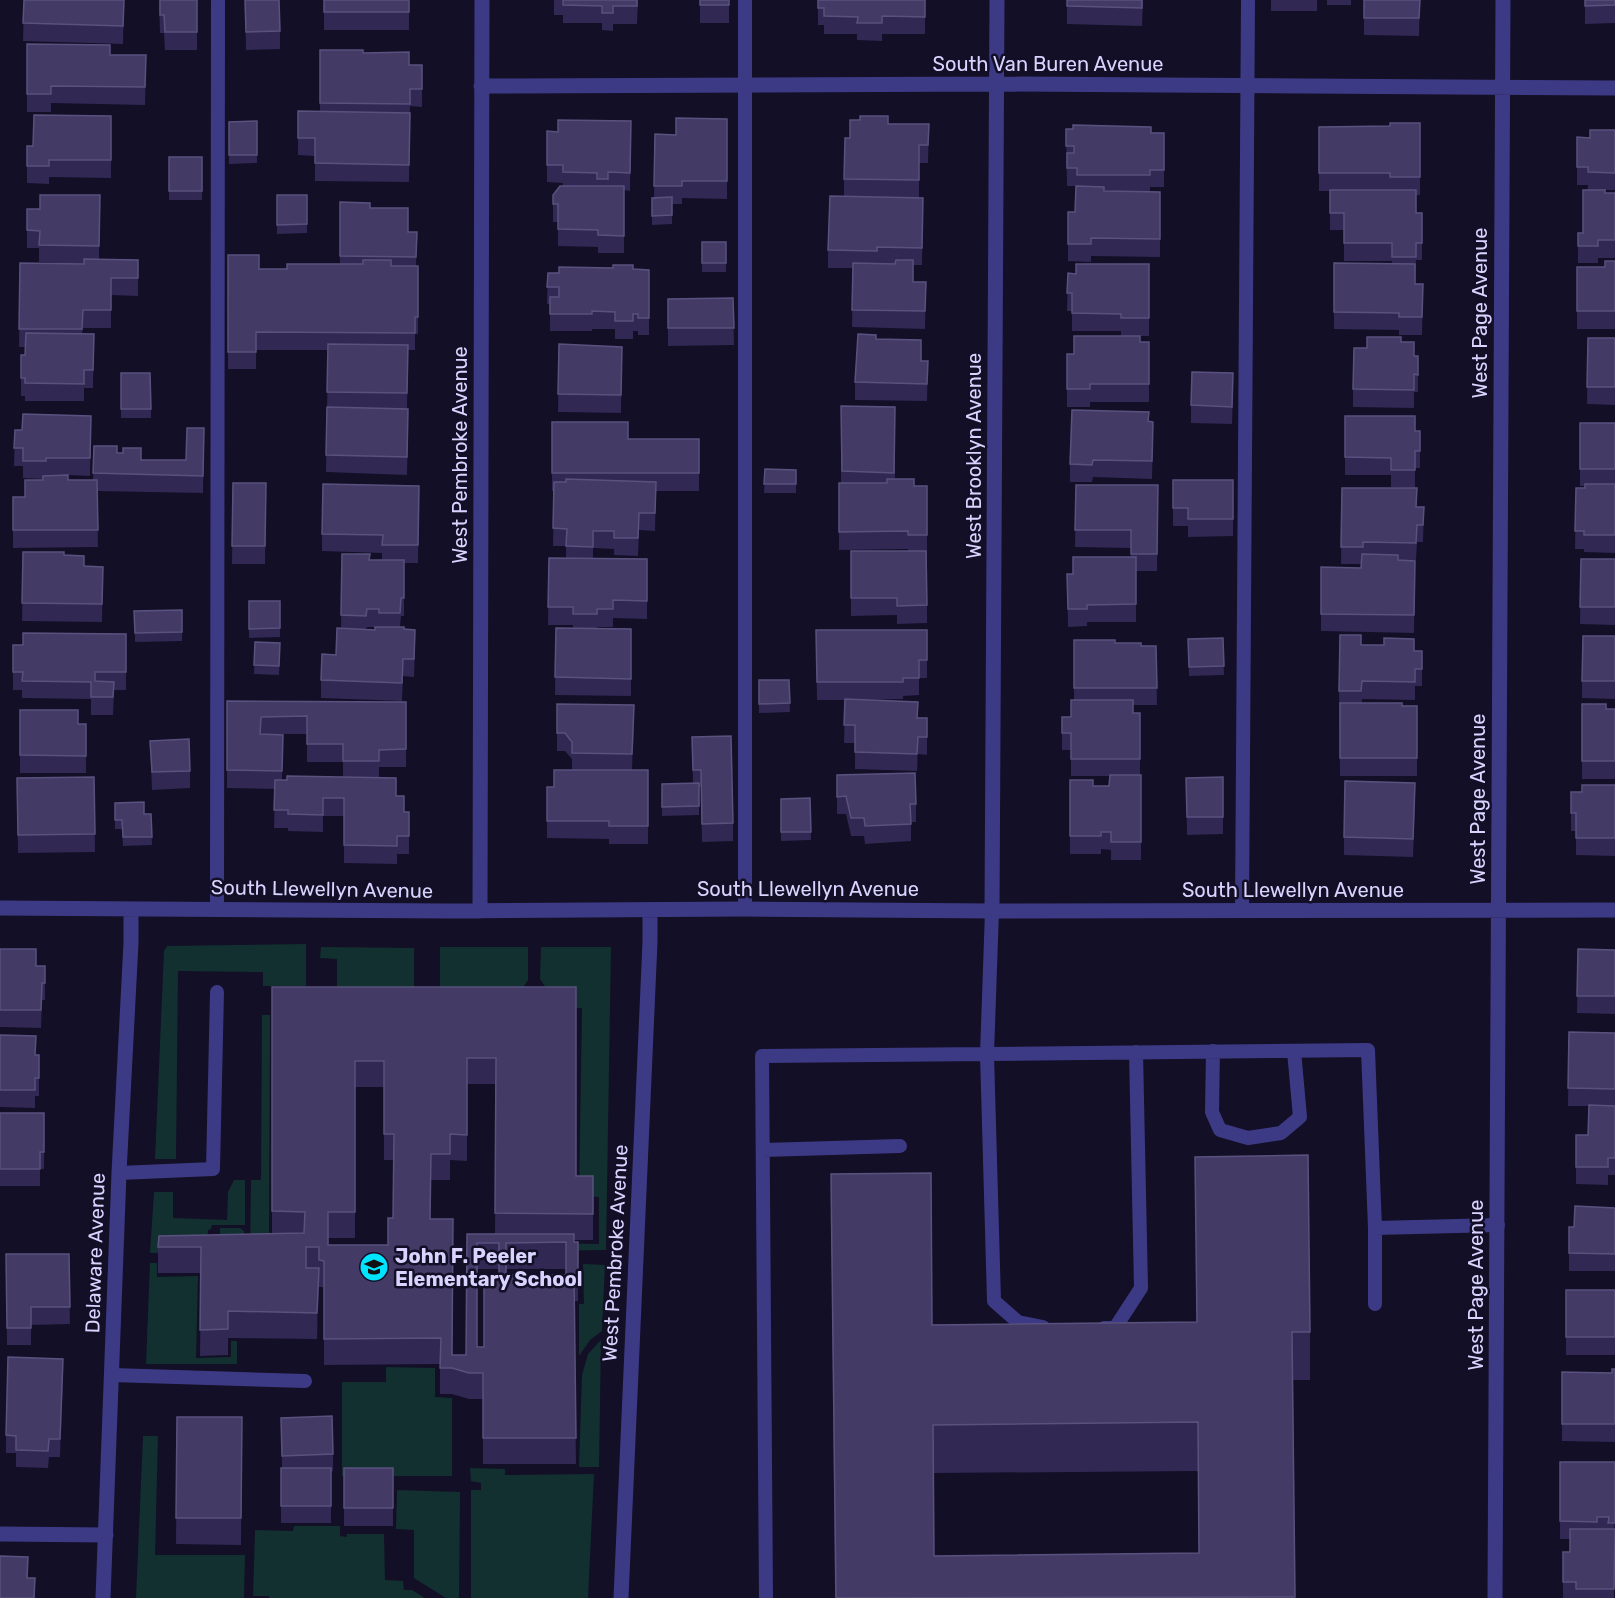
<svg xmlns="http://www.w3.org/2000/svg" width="1615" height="1598" font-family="Rubik,sans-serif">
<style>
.green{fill:#12302f}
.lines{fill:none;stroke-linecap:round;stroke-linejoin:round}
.lane{stroke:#3d3a85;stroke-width:14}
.street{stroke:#3d3a85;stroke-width:15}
.wall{fill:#312854;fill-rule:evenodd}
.shaded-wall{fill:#1d163a}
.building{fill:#433a66;stroke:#5a527e;stroke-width:1.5;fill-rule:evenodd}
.labels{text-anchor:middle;stroke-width:5;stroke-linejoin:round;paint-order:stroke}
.street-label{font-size:20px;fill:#d9d4ff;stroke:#130f26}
.poi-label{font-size:20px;font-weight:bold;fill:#d9d4ff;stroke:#130f26;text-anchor:start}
</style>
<rect width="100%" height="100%" fill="#130f26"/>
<path class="green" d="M306 944V986H263V972L178 971 176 1159H155L164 951 167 946Z
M321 947 414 948V986L408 995 337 1010V959L320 958Z
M440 947H528V980L523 988 440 1010Z
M541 947H611L606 1250 543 1251V1243L599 1244V1197L579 1196 582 1008H546V988L540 979Z
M262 1015H270L269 1238 250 1252 251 1180H261Z
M234 1180H245V1225H212L211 1229 208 1230 207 1240H220V1228H240L244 1231V1252L150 1253 154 1192H173V1218L227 1220 228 1192Z
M150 1263H157V1277L198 1276 196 1358 231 1357V1341H237V1364H146Z
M583 1264 605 1265 602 1331 590 1340 579 1356V1304H584Z
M601 1340 599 1467H579L582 1375 588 1354Z
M386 1367 435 1368V1397L452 1398V1476H342V1382H386Z
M143 1436H158L155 1555H245L244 1598H136Z
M470 1468 505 1469V1475L594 1474 588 1598H471V1490H481V1483L471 1481Z
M397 1490 460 1492 459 1598H446L414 1578V1530L396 1529Z
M294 1526H340V1536L347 1537V1534H384L385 1580 403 1581 404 1590H412L425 1598H269V1596H253L255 1530 293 1531Z"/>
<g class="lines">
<path class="lane" d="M745 0V909
M217 909 218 0
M992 911 987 1054 1368 1050 1375 1228 1498 1225
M1242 911 1248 0
M1213 1051 1212 1112 1220 1130 1248 1138 1281 1133 1300 1117 1294 1051
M763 1150 900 1146
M119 1173 213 1169 217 992
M1375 1228V1304
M1104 1328H1115L1141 1288 1136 1052
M112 1375 305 1381
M766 1598 762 1056 987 1054 994 1301 1018 1322 1043 1327"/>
<path class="street" d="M481 86 997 84 1615 88
M0 908 448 911 745 909 992 911 1615 910
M480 911 482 0
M992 911 997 0
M0 1534 106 1535
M103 1598 119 1173 131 943V909
M621 1598 650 942V910
M1495 1598 1503 0"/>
</g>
<path class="wall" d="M24 0H124L123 44 23 41Z
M159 0H197V50H165L164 33H160Z
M245 0 280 31V49L246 50Z
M324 0H409V30H324Z
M554 0H638L637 24H613V31L602 30V23H563V15H554Z
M700 0H729V23H700Z
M818 0H925V34H882V41L857 40V34H824V25H818Z
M1067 0H1143L1142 26 1067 24Z
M1271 0H1317V11H1271Z
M1327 0H1351V5H1327Z
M1364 0H1420L1419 36 1364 35Z
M1585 0H1615V23L1585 24Z
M27 44 110 55H146L145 105 51 103V112H27Z
M320 50 363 53 409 65H422V107L410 106 409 182 315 181V156L298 155V111H320Z
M111 116V178L49 177V184L27 183V146H33Z
M727 119V199L682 198V204H672V224L652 225V198H654L655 134 676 135Z
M257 121V163L229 164V122Z
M631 121 630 191 624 190V253H598V247L558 246V222H553V204L563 186V183L547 182V131L558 132Z
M1420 123V195H1416V213H1422V260H1416L1415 284H1423L1422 335H1399V330L1334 329V263L1392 264V261H1344V230H1330V191H1319V127L1390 126Z
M888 124H929L928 163H919V198H923L922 265H913V282H926L925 329 852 327 853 268H828V250L844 197V179L850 138Z
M1066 129 1164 133V187H1150V192H1160V257L1091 256V262L1068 261V212H1075L1077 186H1067Z
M1615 130V190H1605V193H1615V258H1598V263H1578V233H1583L1588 185H1577V137L1590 138Z
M169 157H202V200H169Z
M100 195 99 259 138 260V296L111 295V328H83L82 334H94L93 388H84V401H25V396H21V355H25V347H19L20 263 84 264 39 262V248H27V209H40Z
M277 195H307V233L277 234Z
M340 202 370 208 408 232H417L416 266 418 284V334H415V350H408L407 409 408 426 407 475 326 472 328 350H256V369H228V255L259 269H287L340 264Z
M702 242H726V272H702Z
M1615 261V329H1577V267H1605Z
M1149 264V336H1121V331H1072V311H1067L1068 273 1076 274Z
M633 269 649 270V335H638V331H633V339H615V329H592V331H550V304H547L548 273Z
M733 298 734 345 668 346V299Z
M1588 338H1615V405L1587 404Z
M876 339 921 361H928L927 401 855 400V382Z
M1140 342H1149V402H1090V407H1067V354H1074Z
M1401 342 1414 356H1418V392H1414V408L1353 407V389L1367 348Z
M559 344 622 347 621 413 558 412Z
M121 373 151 409V418H121Z
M1233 391 1232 424 1191 423V405Z
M841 406 895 407V479L914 486H927V623L897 624V615L851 616V551H908V549L839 550V483H841Z
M91 416 90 476 68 475V480H93L94 446 141 460H186L204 428 203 493 97 491 98 547 13 548V497H25L43 480V479L23 478V466H14L15 430H22Z
M1345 416 1415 431H1420V468H1415V488L1391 487V475H1345Z
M1149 421 1153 440 1152 479 1093 477 1092 482H1070V464Z
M552 422 628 439H699V491H656L655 531 639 530 638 556 614 555V549L593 548V558L647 559V619L613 618V627H597V628L631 629V696L555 695 556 628H573V625H548L549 558H566V546H553L554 491H552Z
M1580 423H1615V553L1584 552V549H1575L1576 488H1585V486H1580Z
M765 469 796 470V493H764Z
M1173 480H1233V536L1188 537V526H1173Z
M233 483H266L265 564H232Z
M1076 485H1158L1157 571H1136V622H1087V626L1068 627 1067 574H1073L1131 557V548L1075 547Z
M419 486 418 563H404V616H401L400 627 404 629 415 647 414 677 403 676 402 701 321 698V680L336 655 341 629 342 554 370 560H382V553L322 551V534ZM367 627H375V630L366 629Z
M1342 488 1417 507H1424L1423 542H1417L1416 560H1398L1415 561 1414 633 1321 631V567L1361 568V564H1341Z
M23 552 64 555 84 566 103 567 102 622 22 621Z
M1581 559H1615V625L1580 624Z
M249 601H280V637L249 638Z
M134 611 182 632V641L135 642Z
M816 630H927V678H919V695L903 696V699L854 700 918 718 927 735V755L918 754 917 771 855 769V743H844L845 700H817Z
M126 634V690H114L113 715H91V699L22 698V690H13V645H23Z
M1615 636V699L1582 698V681Z
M1223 638 1224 675 1189 676 1188 639Z
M1074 640 1141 646H1156L1157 705H1133V713H1140V775H1141V860H1111V850L1101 849V854H1070V780L1093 786H1109L1110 776H1071V750H1062V717H1071L1074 700Z
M255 642 280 652 279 675 254 674Z
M1361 645 1414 651H1422V686H1415V700L1362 699V703L1417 706V776H1340L1339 691Z
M759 680H789L790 712 759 713Z
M227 701 406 702V767H379V778L396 796 404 812H409V854H397V864L344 863V816H323V832L288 831V828H274L275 789 227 788ZM262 734H307V762H343V777L282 780 283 735Z
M557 704 634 723 632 770H648V844H609V839L547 838V787H554L572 770V759L565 751H557Z
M1582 704 1606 709H1615V779H1582Z
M20 710 78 724H86V773H20Z
M692 737 733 823V841L702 842 701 787H699V815L662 816V784L693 783Z
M150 741 190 771V788L152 790Z
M837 775 916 804V822H911V841L865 844 864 836H851L846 814H837Z
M94 777 95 852 18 853 17 778Z
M1223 777V834L1187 835 1186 778Z
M1615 785V856L1576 855V831H1571V792H1582Z
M810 798 811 840 781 841V799Z
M1415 801 1413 857 1344 855V837Z
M115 803 144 814H151L152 845 123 846 122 829H115Z
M0 949 36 966H45V1000H42L41 1028 0 1027Z
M1578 949 1615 950V1014L1577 1013Z
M272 987H576V1176H593V1240H574V1242H578V1301H574L576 1464H483V1399H469L452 1394H440V1364L324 1365V1287H319V1273L317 1339 228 1338V1355L200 1356 201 1273H158V1247L272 1234ZM467 1084H496L495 1234H467L466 1355H453L430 1219 431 1180H450V1160L467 1161ZM355 1087H384V1160H394L393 1218 388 1245H328V1238H355ZM477 1269H499V1280L484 1347H477ZM506 1269H566V1275H506Z
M1569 1032 1615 1033V1175H1608V1185L1576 1184V1135H1588L1589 1106H1568Z
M0 1035 36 1055 39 1073V1096H35V1108L0 1107Z
M0 1113H44V1169H40V1186H0Z
M1195 1157 1310 1332V1380H1293L1295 1598H835L831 1174 932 1325 1197 1322ZM1198 1471 1199 1553 934 1556V1473Z
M1615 1208V1271H1569V1227H1574Z
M6 1254H69L70 1324 31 1325V1345H7Z
M1566 1290H1615V1355H1566Z
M1615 1369V1442L1562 1441V1372L1612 1373Z
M63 1377 60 1457H49L48 1468 16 1467V1453H6V1435Z
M177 1417H242L241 1545 176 1544Z
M281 1418 333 1454V1471L331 1472V1523H281V1468H282Z
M1560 1462H1615L1614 1598H1563V1552H1570V1539H1560Z
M344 1468H393V1526H344Z"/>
<path class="shaded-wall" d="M634 705V723L632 772V754Z
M918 737V754L917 771V754Z
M319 1268V1294L317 1339V1313Z
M63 1359V1377L60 1457V1439Z"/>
<path class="building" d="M24 0H124L123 26 23 23Z
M160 0H197V32H165L164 15H160Z
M245 0H279L280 31 246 32Z
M324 0H409V12H324Z
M563 0H637V6H613V13H602V6L563 5Z
M700 0H729V5H700Z
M818 0H925V17L882 16V23H857L858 17 824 16V8H818Z
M1067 0H1142V8L1067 6Z
M1364 0H1420L1419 18H1364Z
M1585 0H1615V5L1585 6Z
M27 44 110 45V55H146L145 87 51 86V94H27Z
M320 50H363V53L409 52V65H422V89H410V104L320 103Z
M298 111 410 113 409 165 315 163V138H298Z
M34 115 111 116V160H49V166H27V146H33Z
M860 116H888V124H929L928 145H919V180L844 179 845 138H850V120H860Z
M676 118 727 119V181H682V186H654L655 134 676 135Z
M558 120 631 121 630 173 608 172V179H597V173L563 172V165H547V131L558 132Z
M257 121V155H229V122Z
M1390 123H1420V177H1390V173H1319V127L1390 126Z
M1073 125 1151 127V133H1164V170H1150V175H1077V168H1067V153H1074V146H1066V129H1073Z
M1590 130H1615V173L1588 172V167H1577V137L1590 138Z
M169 157H202V191H169Z
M560 186H624V236L598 235V230L558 229V204H553V195Z
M1076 186 1104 187V191L1160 192V239L1091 238V244H1068V212H1075Z
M1330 190H1416V213H1422V243H1416V257H1392V243H1344V213H1330Z
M1583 190H1605V193H1615V240H1598V246H1578V233H1583Z
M40 195H100L99 246 39 245 40 231 27 230V209H40Z
M277 195H307V224L277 225Z
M830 196 923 198 922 248 877 247V251L828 250Z
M672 197V215L652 216V198Z
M340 202 370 203V208H408V232H417L416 257 340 256Z
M702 242H726V263H702Z
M228 255H259V269H287V264H363V260H391V266H418V317H415V333L256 332V352H228Z
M84 259 138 260V278H111V310H83L82 329H19L20 263 84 264Z
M896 260H913V282H926L925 311 852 310 853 263 895 264Z
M1605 261H1615V311H1577V267H1605Z
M1334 263 1415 264V284H1423L1422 317H1399V313L1334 312Z
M1076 264H1149V318H1121V314L1072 313V293H1067L1068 273 1076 274Z
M613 265H633V269L649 270V318H638V314H633V321H615V312L592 311V314H550V297H559V287H547L548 273H559V267L613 268Z
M733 298 734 328H668V299Z
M26 333 94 334 93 370H84V384L25 383V378H21V355H25Z
M858 334 876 335V339L921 340V361H928L927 384 855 382Z
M1074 336H1140V342H1149V384H1090V389H1067V354H1074Z
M1367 337H1401V342H1414V356H1418V375L1414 374V390L1353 389 1354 348H1367Z
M1588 338H1615V387H1587Z
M328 344 408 345 407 393 327 392Z
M559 344 622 347 621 395 558 394Z
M1192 372 1233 373 1232 407 1191 405Z
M121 373H150L151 409H121Z
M841 406 895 407 894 473 842 471Z
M327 407 408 409 407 457 326 455Z
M1072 410 1149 412 1148 421 1153 422 1152 461 1093 460 1092 465 1070 464Z
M23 414 91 416 90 458H46V461H23V448H14L15 430H22Z
M1345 416H1415V431H1420V451H1415V470H1391V458L1345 457Z
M552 422H628V439H699V473H552Z
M1580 423H1615V469H1580Z
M187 428H204L203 476 93 473 94 446H117V453H123V448H141V460H186Z
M765 469 796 470V484H764Z
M68 475V480H97L98 530H13V497H25V480H43V476Z
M566 479 656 482 655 513H639L638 538H614V531H593V547L566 546 567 529 553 528 554 482H566Z
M887 479H914V486H927V535H908V531L839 532V483H887Z
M1173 480H1233V519H1188V508H1173Z
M233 483H266L265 546H232Z
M323 484 419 486 418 545H382L383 535 322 534Z
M1585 484H1615V535H1584V531H1575L1576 488H1585Z
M1076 485H1158L1157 554H1131V530H1075Z
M1342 488H1417L1416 507H1424L1423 525H1417L1416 543 1363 542V547H1341Z
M851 551H926L927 605 897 606V598H851Z
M23 552H64V555L84 556V566L103 567 102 604 22 603Z
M342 554H370L369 560H404V598H401L400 613H379V609H367L366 616 341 615Z
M1362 554 1398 555V560L1415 561 1414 615 1321 614V567L1361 568Z
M1073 557H1136V604L1087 605V609H1068L1067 574H1073Z
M549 558 647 559V601L613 600V609H597V614H573V607H548Z
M1581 559H1615V607H1580Z
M249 601H280V628L249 629Z
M182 610V632L135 633 134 611Z
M375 627H404V629L415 630 414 659H403L402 683 321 680 322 654 336 655 337 628 375 630Z
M556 628 631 629V679L555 677Z
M816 630H927V660H919V678H903V682H817Z
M23 633 126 634V672H95V681L114 682 113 697H91V682L22 681 23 672H13V645H23Z
M1340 635H1361V645H1384V638L1414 639V651H1422V669H1415V682L1362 681 1361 691H1339Z
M1583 636H1615V681H1582Z
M1223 638 1224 666 1189 667 1188 639Z
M1074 640H1115V643H1141V646H1156L1157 688H1074Z
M255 642 280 643 279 666 254 665Z
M759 680H789L790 703 759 704Z
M845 699 918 702 917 718H927V737H918L917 754 855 752V725H844Z
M1071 700H1133V713H1140V759H1071V733H1062V717H1071Z
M227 701 406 702V749L379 750V761H343V744H307V716L261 717 260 734 283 735 282 771 227 770Z
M1340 703H1402V706H1417V758H1340Z
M557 704 634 705 632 754 572 753V742L565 733H557Z
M1582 704H1606V709H1615V761H1582Z
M20 710H78V724H86V756L20 755Z
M731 736 733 823 702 824 701 770H693L692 737Z
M189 739 190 771 152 772 150 741Z
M554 770H648V826H609V821H547V787H554Z
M915 773 916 804H910L911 824 865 826 864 818H851L846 796 837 797V775Z
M1110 775H1141V842H1111V832H1101V836H1070V780H1093V786H1109Z
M287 776 396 778V796H404V812H409V836H397V846L344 845V798H323V815L288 814V810H274L275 780H287Z
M94 777 95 834 18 835 17 778Z
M1223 777V817H1187L1186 778Z
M1345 781 1415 783 1413 839 1344 837Z
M699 783V806L662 807V784Z
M1582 785H1615V838H1576V813H1571V792H1582Z
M810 798 811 832H781V799Z
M144 802V814H151L152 837H123L122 820H115V803Z
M0 949H36V966H45V983H42L41 1010H0Z
M1578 949 1615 950V996H1577Z
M272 987H576V1176H593V1214L495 1213 496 1058H467V1135L450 1134V1154H431L430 1219H453L452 1355H466L467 1234H574V1242H578V1274H574L576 1438H483V1373H469L452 1368H440L441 1338 324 1339V1261L319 1260V1247H306V1268H319L317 1313 228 1311V1329L200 1330 201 1247H158L159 1236 304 1233 305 1212 272 1211ZM355 1061H384V1134H394L393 1218H388V1245H328V1212H355ZM566 1242V1275H506V1243ZM477 1243H499V1280H484V1347H477Z
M1569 1032 1615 1033V1089L1568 1088Z
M0 1035 36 1036 35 1055H39V1078H35V1090H0Z
M1589 1105 1615 1106V1158H1608V1167H1576V1135H1588Z
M0 1113H44V1152H40V1169H0Z
M1308 1155 1310 1332H1292L1295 1597 836 1598 831 1174 931 1173 932 1325 1197 1322 1195 1157ZM1198 1422 1199 1553 934 1556 933 1425Z
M1575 1206 1615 1208V1254L1569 1253V1227H1574Z
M6 1254H69L70 1307H31V1328H7Z
M1566 1290H1615V1337H1566Z
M8 1357 63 1359 60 1439H49L48 1451 16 1450V1436L6 1435Z
M1612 1369H1615V1424H1562V1372L1612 1373Z
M332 1416 333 1454 282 1456 281 1418Z
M177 1417H242L241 1518H176Z
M1560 1462H1615V1523H1608L1609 1517H1597V1522L1560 1521Z
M281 1468H331V1506H281Z
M344 1468H393V1508H344Z
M1570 1529H1615L1614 1589H1576V1582H1563V1552H1570Z
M0 1556 28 1557 27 1578H35L34 1598H0Z"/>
<defs>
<g id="school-disc" transform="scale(1.5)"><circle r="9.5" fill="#00e5ff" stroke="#130f26"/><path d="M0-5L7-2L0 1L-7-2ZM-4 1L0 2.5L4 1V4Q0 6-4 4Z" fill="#111"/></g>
</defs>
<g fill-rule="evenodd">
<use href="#school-disc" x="374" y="1267"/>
</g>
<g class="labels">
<g class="street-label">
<text x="1048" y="71">South Van Buren Avenue</text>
<text transform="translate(1480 313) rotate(-90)" y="7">West Page Avenue</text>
<text transform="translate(460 455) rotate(-90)" y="7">West Pembroke Avenue</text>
<text transform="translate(974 456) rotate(-90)" y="7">West Brooklyn Avenue</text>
<text transform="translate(1478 799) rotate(-90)" y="7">West Page Avenue</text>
<text transform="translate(322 889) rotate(1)" y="7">South Llewellyn Avenue</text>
<text x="808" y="896">South Llewellyn Avenue</text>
<text x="1293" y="897">South Llewellyn Avenue</text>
<text transform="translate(95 1253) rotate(-88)" y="7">Delaware Avenue</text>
<text transform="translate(615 1253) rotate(-87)" y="7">West Pembroke Avenue</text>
<text transform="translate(1476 1285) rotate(-90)" y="7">West Page Avenue</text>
</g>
<g class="poi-label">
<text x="395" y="1263">John F. Peeler<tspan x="395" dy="23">Elementary School</tspan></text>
</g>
</g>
</svg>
